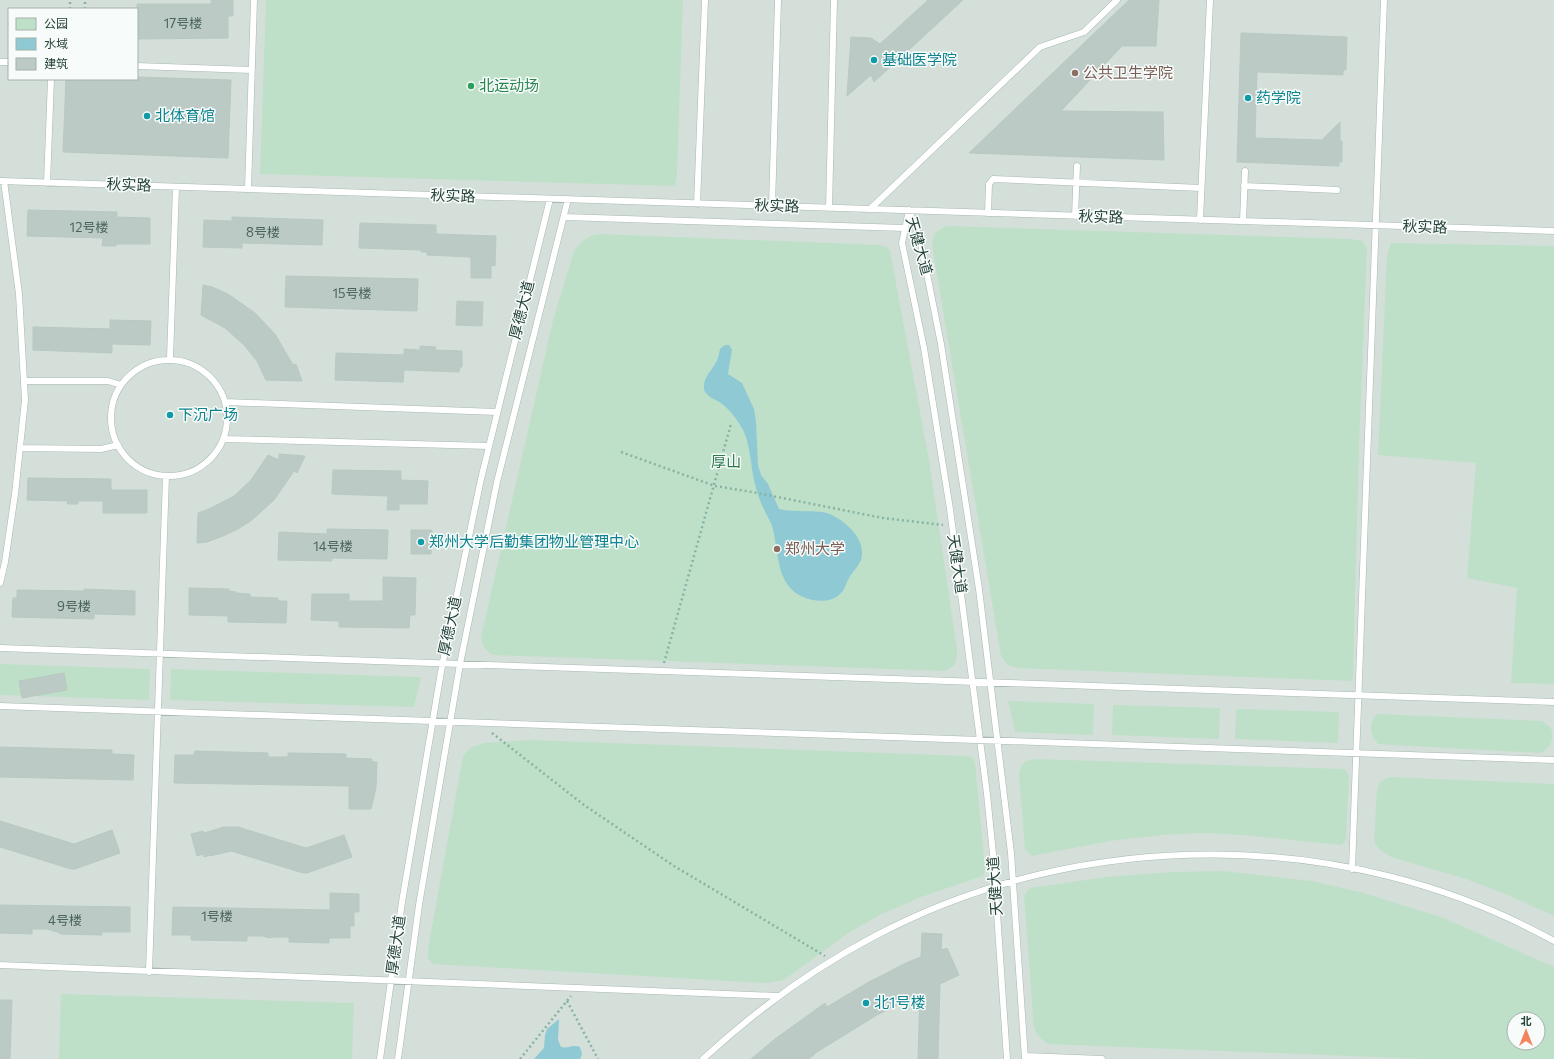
<svg xmlns="http://www.w3.org/2000/svg" width="1554" height="1059" font-family="Commissioner,'Noto Sans SC',sans-serif">
<style>
.built{fill:#d4dfda;fill-rule:evenodd}
.green{fill:#bfe0c8;fill-rule:evenodd}
.water{fill:#8ec9d4}
.building{fill:#bbcac4;stroke:#b8c9c2}
.lines{fill:none;stroke-linecap:round;stroke-linejoin:round}
.service-casing{stroke:#a8b8b2;stroke-width:7}
.path{stroke:#86b3a5;stroke-width:2.5;stroke-dasharray:2 3;stroke-linecap:butt}
.service{stroke:#fff;stroke-width:6}
.culture-dot{fill:#0f9aa8;stroke:#f7fbf9;stroke-width:1.5}
.education-dot{fill:#8d6e63;stroke:#f7fbf9;stroke-width:1.5}
.leisure-dot{fill:#2e9e5b;stroke:#f7fbf9;stroke-width:1.5}
.labels{text-anchor:middle;stroke-width:3;stroke-linejoin:round;paint-order:stroke}
.number-label{font-size:13px;fill:#4a645c}
.culture-label{font-size:15px;fill:#0d838f;stroke:#f7fbf9;text-anchor:start}
.education-label{font-size:15px;fill:#785e54;stroke:#f7fbf9;text-anchor:start}
.leisure-label{font-size:15px;fill:#27864d;stroke:#f7fbf9;text-anchor:start}
.street-label{font-size:15px;fill:#24423a;stroke:#f7fbf9}
.park-label{font-size:15px;fill:#2d7a4b;stroke:#f7fbf9}
</style>
<rect width="100%" height="100%" fill="#e6efeb"/>
<path class="built" d="M0 0H1554V1059H0ZM9 9H137V79H9ZM1514 1019H1538V1043H1514Z"/>
<path class="green" d="M266 0H683L677 172 675 186 260 174Z
M948 226 1351 239 1362 241 1367 248 1359 446 1353 677 1352 681 1017 668 1008 665 1001 656 932 245C934 233 936 230 948 226Z
M600 234 880 245 886 247 890 251 929 460 957 649C957 662 957 665 945 671L492 655C485 650 482 645 481 637L553 320 574 251 582 241 591 236Z
M1391 243 1554 246V684L1511 683 1517 588 1467 578 1476 463 1378 455 1387 255Z
M0 664 150 669 149 700 0 695Z
M171 669 421 677 414 707 170 700Z
M1008 701 1094 704 1093 735 1015 732Z
M1113 705 1220 708 1219 739 1112 735Z
M1236 709 1339 712 1338 743 1235 739Z
M1377 714 1542 721 1551 728C1554 740 1551 749 1540 753L1378 744C1370 736 1368 723 1377 714Z
M529 740 966 756 973 758 975 763 985 869 983 876 921 897 882 914 848 933 784 980 766 983 433 964 428 958V949L463 756 470 748 484 743Z
M1037 759 1344 769 1347 772 1349 776 1346 840 1343 844 1340 845 1243 835 1205 833 1162 835 1110 841 1032 856 1025 850 1019 776C1021 763 1023 760 1037 759Z
M1389 777 1554 784V916L1510 896 1466 879 1391 857 1379 849 1374 842 1377 789 1380 782Z
M1223 871 1311 881 1360 892 1441 917 1554 967V1059H1424L1048 1044 1040 1038 1034 1029 1024 896 1030 888 1106 877 1172 872ZM1514 1019H1538V1043H1514Z
M61 994 354 1003 352 1059H59Z"/>
<path class="water" d="M725 345H729L732 350 728 374 742 383 754 409 756 422 758 465 761 475 768 484 779 509C796 513 817 509 830 514 847 522 867 540 861 560 858 567 852 572 849 578 846 583 845 590 840 594 831 603 814 602 803 597 775 585 779 550 772 526 770 519 766 515 764 509 760 502 757 492 755 484 750 465 751 441 740 425 736 418 729 409 722 404 716 399 708 398 704 390 703 378 709 374 715 364 718 360 719 354 720 349Z
M559 1019 558 1040 561 1047C568 1049 571 1044 580 1047L582 1054 580 1059H534L544 1048 545 1035 547 1029Z"/>
<path class="building" d="M211 0H233V16H228V38L138 39 137 4H211Z
M928 0H963L874 82 871 75 847 96 851 37 871 38 880 44Z
M1129 0H1159L1156 46H1122L1061 111 1163 112 1164 160 969 153Z
M1241 33 1347 37 1346 70H1343V75L1257 72 1255 138 1322 140 1340 122V141H1342V162H1339V166L1237 162Z
M137 77 231 80 228 158 63 152 66 79H137Z
M28 210 117 212V217L150 218V244H116V246H102L103 238 27 236Z
M232 217 323 220 322 245 242 243V248L203 247 204 220 232 221Z
M360 223 436 225V234L496 236 495 266 491 265V278H471V257L427 255V252H421V250L359 248Z
M286 276 418 279 417 311 285 307Z
M203 285 212 287 228 294 255 313 275 334 293 365 296 364 302 381 266 380 257 361 244 345 225 328 201 315Z
M457 301 483 302 482 326 456 325Z
M110 320 151 321 150 345 112 344V353L33 350V327L110 329Z
M420 346 436 347 435 350 462 351V367H460L459 372 404 370 403 382 335 380 336 353 404 355V349L420 350Z
M279 454 305 456 297 473 294 471 274 500 252 520 238 529 223 536 207 542 197 543 198 513 211 508 234 496 251 480 268 455 279 460Z
M333 470 401 471V480L428 481 427 504H399V510H387L388 496 332 494Z
M28 478 111 479V490H147V513H103V501H78V504H67L68 501 27 500Z
M327 529 388 530 387 559 332 558V561L278 560 279 532 327 534Z
M411 530H432L431 554H411Z
M383 577 416 578 415 615H410L409 628 339 627V621L311 620 312 594H349V601H383Z
M189 588 229 589V591L236 592V593L250 594V597L278 598V601H287L286 623 228 622V616L189 615Z
M84 589 135 591V615L94 614V619L12 617 13 598H17V590L84 591Z
M64 673 67 690 22 698 19 681Z
M0 747 112 750V754L134 755 133 780 0 777Z
M195 751 268 753V757H288V753L346 754V758L372 759V762H377L376 788 371 809H349V786L174 783 175 755H194Z
M0 821 74 844 112 830 120 853 75 869H71L0 847Z
M224 827H238L306 848 344 835 352 857 307 873H303L231 851 210 856V855L204 857 203 854 197 856 191 834 203 831 204 833Z
M330 893 359 894V912H354V926H350V938H329V943L289 942V937H274L269 938 263 936H247V941L191 940V935H172L173 907 330 910Z
M0 905 130 907V932H102V935L60 934V933L47 929H32V934L0 933Z
M922 933 942 934 941 950 947 948 959 975 940 984 938 1059H918L920 994 877 1015 817 1052 809 1059H751L775 1039 825 1003 827 1007 867 983 908 962 921 957Z
M0 1000H12L10 1059H0Z"/>
<g class="lines">
<g class="service-casing">
<path id="service" d="M0 62H9
M137 66 252 70
M0 181 1554 231
M47 183 51 79
M1244 186 1337 190
M248 189 254 0
M697 204 705 0
M772 206 778 0
M829 208 834 0
M870 209 1040 47 1084 32 1117 0
M909 210 920 239 941 344 979 589 1011 853 1025 1059
M909 210 902 243 924 348 950 509 987 794 993 854 1007 1059
M988 213 989 184 993 179 1201 188
M1075 216 1077 166
M564 217 905 228
M1200 220 1210 0
M1243 221 1245 171
M170 358 176 187
M111 418a58 58 0 1 1 116 0a58 58 0 1 1-116 0Z
M25 381H108L121 385
M225 402 497 412
M224 439 489 446
M20 448 101 449 118 445
M0 583 5 562 15 494 25 400 19 294 4 181
M0 648 1554 702
M0 706 1554 760
M1352 869 1384 0
M0 965 778 996
M149 972 166 476
M1025 1056 1102 1059
M380 1059 402 902 442 666 481 479 550 199
M398 1059 419 905 460 664 497 482 568 199
M703 1059C755 1011 812 969 875 936 1082 826 1349 827 1554 941"/>
</g>
<path class="path" d="M70 9V0
M85 9V0
M621 452 715 486 752 492 883 518 943 525
M664 663 731 424
M492 733 584 805 674 866 825 956
M567 1001 598 1059
M520 1059 571 996"/>
<use href="#service" class="service"/>
</g>
<g class="culture-dot">
<circle cx="874" cy="60" r="4"/>
<circle cx="1248" cy="98" r="4"/>
<circle cx="147" cy="116" r="4"/>
<circle cx="170" cy="415" r="4"/>
<circle cx="421" cy="542" r="4"/>
<circle cx="866" cy="1003" r="4"/>
</g>
<g class="education-dot">
<circle cx="1075" cy="73" r="4"/>
<circle cx="777" cy="549" r="4"/>
</g>
<circle class="leisure-dot" cx="471" cy="86" r="4"/>
<g class="labels">
<g class="number-label">
<text x="183" y="28">17号楼</text>
<text x="89" y="232">12号楼</text>
<text x="263" y="237">8号楼</text>
<text x="352" y="298">15号楼</text>
<text x="333" y="551">14号楼</text>
<text x="74" y="611">9号楼</text>
<text x="217" y="921">1号楼</text>
<text x="65" y="925">4号楼</text>
</g>
<g class="culture-label">
<text x="882" y="65">基础医学院</text>
<text x="1256" y="103">药学院</text>
<text x="155" y="121">北体育馆</text>
<text x="178" y="420">下沉广场</text>
<text x="429" y="547">郑州大学后勤集团物业管理中心</text>
<text x="874" y="1008">北1号楼</text>
</g>
<g class="education-label">
<text x="1083" y="78">公共卫生学院</text>
<text x="785" y="554">郑州大学</text>
</g>
<g class="leisure-label">
<text x="479" y="91">北运动场</text>
</g>
<g class="street-label">
<text transform="translate(129 185) rotate(2)" y="5">秋实路</text>
<text transform="translate(453 196) rotate(2)" y="5">秋实路</text>
<text transform="translate(777 206) rotate(2)" y="5">秋实路</text>
<text transform="translate(1101 217) rotate(2)" y="5">秋实路</text>
<text transform="translate(1425 227) rotate(2)" y="5">秋实路</text>
<text transform="translate(919 246) rotate(74)" y="5">天健大道</text>
<text transform="translate(522 310) rotate(-76)" y="5">厚德大道</text>
<text transform="translate(957 564) rotate(82)" y="5">天健大道</text>
<text transform="translate(450 626) rotate(-78)" y="5">厚德大道</text>
<text transform="translate(995 886) rotate(-94)" y="5">天健大道</text>
<text transform="translate(396 945) rotate(-82)" y="5">厚德大道</text>
</g>
<g class="park-label">
<text x="726" y="467">厚山</text>
</g>
</g>
<rect x="8" y="8" width="130" height="72" fill="#f7fbf9" stroke="#a3b1ad"/>
<rect x="16" y="18" width="20" height="12" fill="#bfe0c8" stroke="#a3b1ad"/>
<text x="44" y="28" font-size="12" fill="#24423a">公园</text>
<rect x="16" y="38" width="20" height="12" fill="#8ec9d4" stroke="#a3b1ad"/>
<text x="44" y="48" font-size="12" fill="#24423a">水域</text>
<rect x="16" y="58" width="20" height="12" fill="#bbcac4" stroke="#a3b1ad"/>
<text x="44" y="68" font-size="12" fill="#24423a">建筑</text>
<g transform="translate(1526 1031)"><circle r="19" fill="#f7fbf9" stroke="#a3b1ad"/>
<path d="M0-3L7 15L0 10L-7 15Z" fill="#f4845f"/>
<text y="-6" font-size="11" font-weight="bold" text-anchor="middle" fill="#24423a">北</text>
</g>
</svg>
